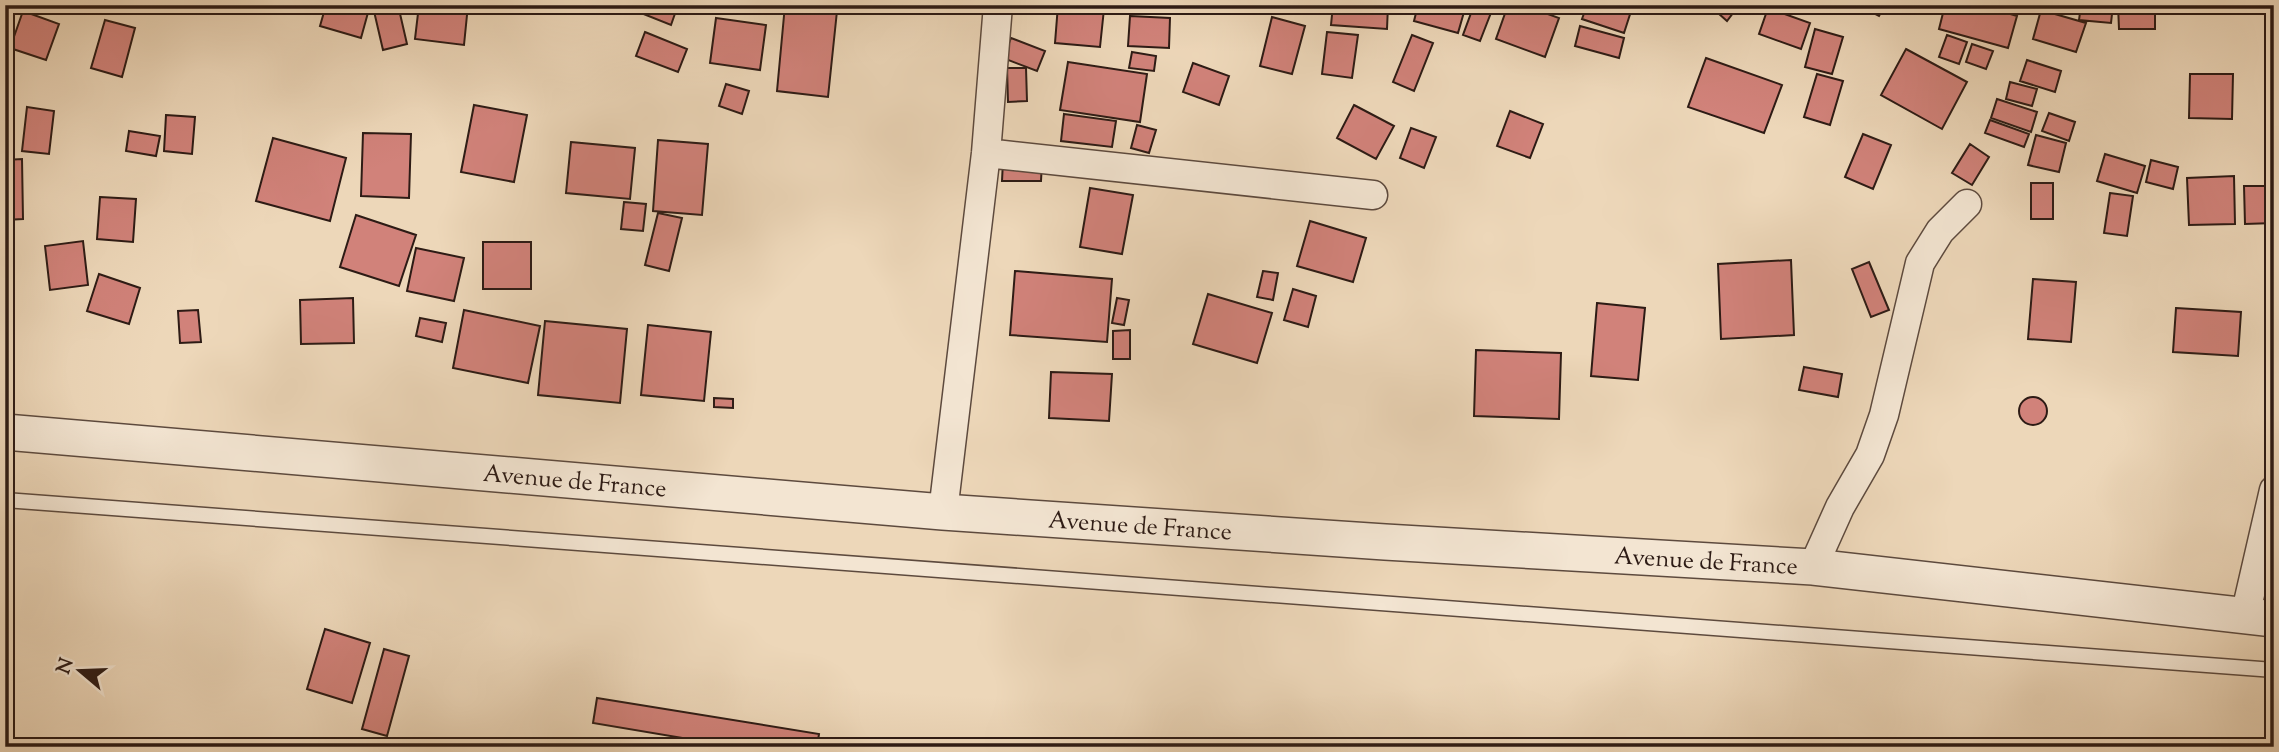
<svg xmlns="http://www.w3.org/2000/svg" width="2279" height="752" font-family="'Sorts Mill Goudy',serif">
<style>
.building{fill:#d1827a;stroke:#2d1b15;stroke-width:2}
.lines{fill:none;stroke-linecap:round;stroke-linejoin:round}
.service-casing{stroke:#5d4a3e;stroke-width:17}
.minor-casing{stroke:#5d4a3e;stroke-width:31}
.tertiary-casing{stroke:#5d4a3e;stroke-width:38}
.service{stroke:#f3e5d2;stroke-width:14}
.minor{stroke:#f3e5d2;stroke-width:28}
.tertiary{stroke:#f3e5d2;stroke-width:35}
.labels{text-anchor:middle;stroke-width:5;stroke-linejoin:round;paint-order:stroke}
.street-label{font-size:24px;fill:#2d1b15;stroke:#f3e5d2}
</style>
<rect width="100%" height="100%" fill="#edd7b9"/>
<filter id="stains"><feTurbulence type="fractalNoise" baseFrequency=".00286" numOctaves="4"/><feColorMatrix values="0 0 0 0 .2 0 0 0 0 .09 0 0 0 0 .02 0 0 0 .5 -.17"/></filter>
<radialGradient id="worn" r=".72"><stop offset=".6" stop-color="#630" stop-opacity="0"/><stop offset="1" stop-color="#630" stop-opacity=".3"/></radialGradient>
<path class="building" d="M326 5H356L369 9 361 38 320 26Z
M379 5H398L407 44 383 50 373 7Z
M419 5H468L464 45 415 39Z
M621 5H678L671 25Z
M785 5 837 11 828 97 777 91Z
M1058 5 1104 9 1100 47 1055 43Z
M1333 5H1388L1387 29 1331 25Z
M1418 5H1466L1458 33 1414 21Z
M1474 5H1494L1480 41 1463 35Z
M1508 5H1523L1559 18 1545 57 1496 39Z
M1587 5H1633L1624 33 1582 19Z
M1709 5H1739L1727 21Z
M1858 5H1885L1879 16Z
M1945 5H1981L2017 16 2008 48 1939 29Z
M2081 5H2113L2111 23 2079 20Z
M2118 5H2155V29H2119Z
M1768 8 1810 23 1801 49 1759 34Z
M2041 10 2086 23 2076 52 2033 39Z
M23 11 59 24 46 60 10 48Z
M1130 16 1170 18 1169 48 1128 46Z
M1272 17 1305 26 1292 74 1260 66Z
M716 18 766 25 760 70 710 63Z
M105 20 135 28 122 77 91 68Z
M1580 26 1624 38 1619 58 1575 46Z
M1815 29 1843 37 1832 74 1805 67Z
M645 32 687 49 678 72 636 56Z
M1327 32 1358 35 1352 78 1322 74Z
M1412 35 1433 43 1414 91 1393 82Z
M1947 35 1967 42 1959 64 1939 57Z
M1011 38 1045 51 1037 71 1003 58Z
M1972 44 1993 51 1986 69 1966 62Z
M1906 49 1967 82 1942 129 1881 95Z
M1132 52 1156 56 1154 71 1129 68Z
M1706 58 1782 85 1764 133 1688 107Z
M2027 60 2061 71 2055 92 2020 81Z
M1068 62 1147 74 1140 122 1060 110Z
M1193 63 1229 76 1219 105 1183 92Z
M1007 68H1026L1027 101 1008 102Z
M1817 74 1843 81 1830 125 1804 117Z
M2190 74H2233L2232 119 2189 118Z
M2010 82 2037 89 2032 106 2006 99Z
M726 84 749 91 742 114 719 106Z
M1997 99 2037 112 2031 132 1991 118Z
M474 105 527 115 514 182 461 172Z
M1354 105 1394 126 1376 159 1337 138Z
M27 107 54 111 49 154 22 151Z
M1510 111 1543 124 1530 158 1497 146Z
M2049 113 2075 122 2069 141 2042 131Z
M1064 114 1116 121 1112 147 1061 141Z
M166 115 195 117 192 154 164 151Z
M1990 120 2029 134 2024 147 1985 133Z
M1137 125 1156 130 1149 153 1131 148Z
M1411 128 1436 137 1424 168 1400 158Z
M129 131 160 136 156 156 126 151Z
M363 133 411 134 409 198 361 196Z
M1863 134 1891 145 1873 189 1845 177Z
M2036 135 2066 143 2059 172 2028 165Z
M273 138 346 158 330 221 256 201Z
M658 140 708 144 702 215 653 211Z
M571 142 635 148 630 199 566 193Z
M1970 144 1989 157 1972 185 1952 173Z
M2105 154 2145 166 2137 193 2097 181Z
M22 159 23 219 5 220V160Z
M2151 160 2178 167 2173 189 2146 182Z
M1003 161 1042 162 1041 181H1002Z
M2234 176 2235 224 2189 225 2187 178Z
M2031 183H2053V219H2031Z
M2244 186H2274V223L2245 224Z
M1090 188 1133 195 1122 254 1080 247Z
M2110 193 2133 196 2127 236 2104 233Z
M100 197 136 199 133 242 97 239Z
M624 202 646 204 643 231 621 229Z
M658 213 682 218 669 271 645 265Z
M356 215 416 235 399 286 340 267Z
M1310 221 1366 238 1353 282 1297 266Z
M83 241 88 285 50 290 45 246Z
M483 242H531V289H483Z
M416 248 464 258 454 301 407 291Z
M1791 260 1794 335 1721 339 1718 264Z
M1869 262 1889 310 1871 317 1852 269Z
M1015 271 1112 279 1107 342 1010 335Z
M1263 271 1278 273 1273 300 1257 297Z
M99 274 140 288 129 324 87 311Z
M2033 279 2076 282 2071 342 2028 339Z
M1293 289 1316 296 1308 327 1284 320Z
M1208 294 1272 313 1257 363 1193 344Z
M353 298 354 343 301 344 300 300Z
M1117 298 1129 300 1124 325 1112 323Z
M1597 303 1645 308 1638 380 1591 376Z
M2176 308 2241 312 2238 356 2173 352Z
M198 310 201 342 180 343 178 311Z
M464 310 540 326 528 383 453 368Z
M420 318 446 323 442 342 416 336Z
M545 321 627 329 620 403 538 395Z
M648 325 711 332 704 401 641 395Z
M1130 330V359H1113V331Z
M1476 350 1561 353 1559 419 1474 416Z
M1804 367 1842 374 1838 397 1799 390Z
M1051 372 1112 374 1109 421 1049 418Z
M2019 411a14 14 0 1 1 28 0a14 14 0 1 1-28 0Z
M714 398 733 399V408L714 407Z
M325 629 370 643 352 703 307 689Z
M384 649 409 656 387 736 362 729Z
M597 698 819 734 817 747H736L593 723Z
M890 742 912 747H889Z"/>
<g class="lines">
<g class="service-casing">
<path id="service" d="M5 500 2274 670"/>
</g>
<g class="minor-casing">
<path id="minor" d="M986 153 1373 195
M943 512 986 153 998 5
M1813 567 1840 507 1870 455 1884 415 1920 263 1940 231 1967 204
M2245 616 2274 490"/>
</g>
<g class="tertiary-casing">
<g id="tertiary">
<path id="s1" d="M5 432 943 512 1385 542 1813 567 2274 619"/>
</g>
</g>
<use href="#service" class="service"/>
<use href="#minor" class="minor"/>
<use href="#tertiary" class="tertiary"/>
</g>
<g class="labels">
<g class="street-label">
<text dy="8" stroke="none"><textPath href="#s1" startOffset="572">Avenue de France</textPath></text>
<text dy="8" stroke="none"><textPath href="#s1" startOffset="1139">Avenue de France</textPath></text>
<text dy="8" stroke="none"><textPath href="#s1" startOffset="1706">Avenue de France</textPath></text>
</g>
</g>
<rect width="2279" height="752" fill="none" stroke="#edd7b9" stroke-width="28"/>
<rect x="7" y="7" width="2265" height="738" fill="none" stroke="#2d1b15" stroke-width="3.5"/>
<rect x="14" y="14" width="2251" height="724" fill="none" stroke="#2d1b15" stroke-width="2"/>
<g transform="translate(80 671) rotate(289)" stroke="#f3e5d2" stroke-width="5" paint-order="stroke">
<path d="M0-5L12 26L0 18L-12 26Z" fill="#2d1b15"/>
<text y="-10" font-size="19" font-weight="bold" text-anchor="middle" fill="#2d1b15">N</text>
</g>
<rect width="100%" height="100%" filter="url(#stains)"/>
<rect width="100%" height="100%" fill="url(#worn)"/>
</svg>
